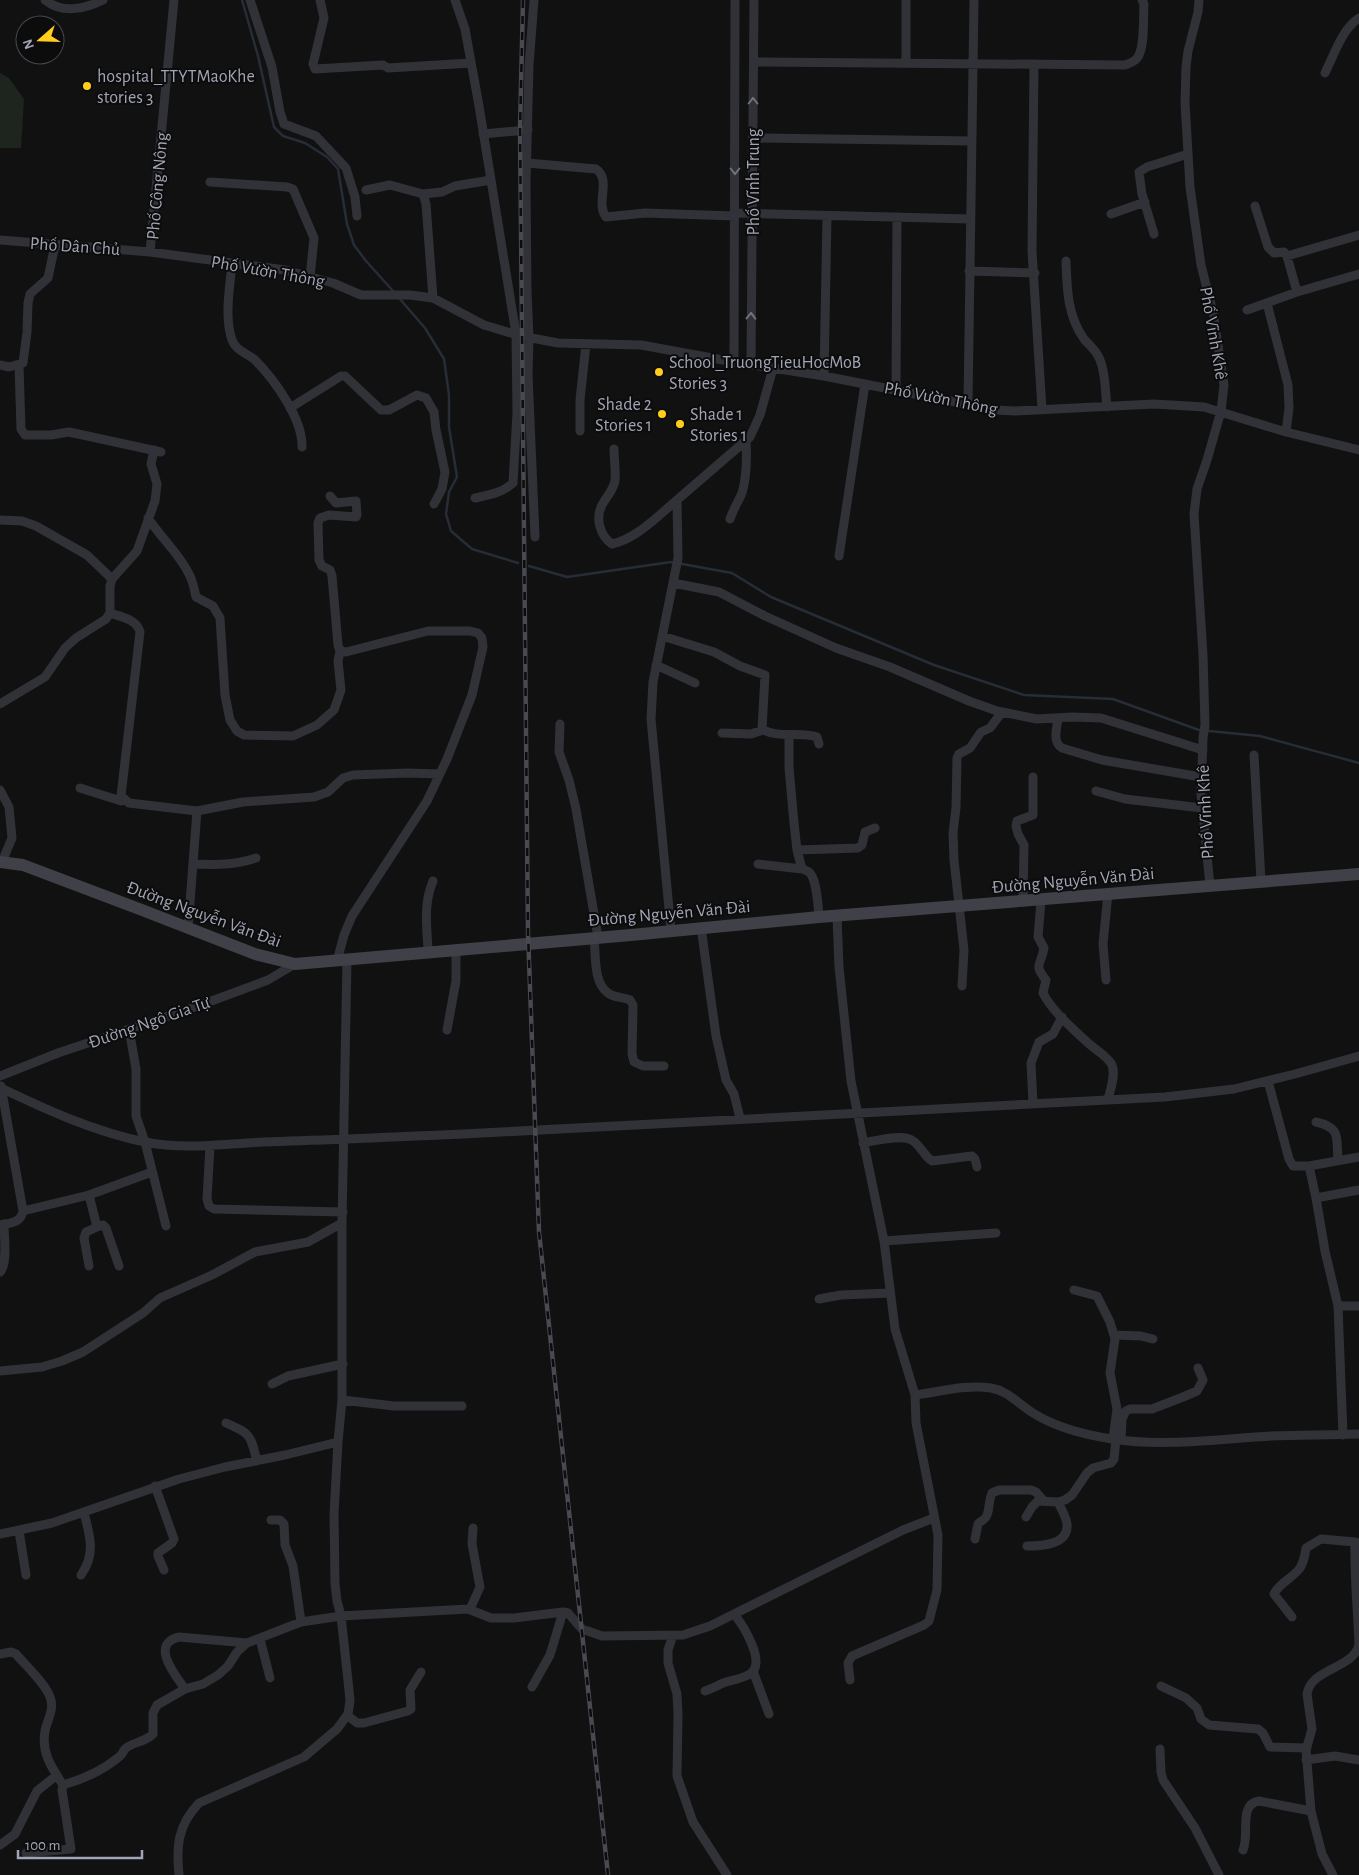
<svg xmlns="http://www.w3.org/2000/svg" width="1359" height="1875" font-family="'Alegreya Sans',sans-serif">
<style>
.green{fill:#1d251e}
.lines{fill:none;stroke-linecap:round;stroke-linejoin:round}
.stream{stroke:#262d37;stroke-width:2.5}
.street{stroke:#313238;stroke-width:9}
.secondary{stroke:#3f4048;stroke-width:12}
.rail-casing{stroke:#484951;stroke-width:4.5}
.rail{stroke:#0c0c0d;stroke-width:2.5;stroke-dasharray:8;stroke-linecap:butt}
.oneway{stroke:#6f717c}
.poi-dot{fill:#ffce1c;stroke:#0c0c0d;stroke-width:2}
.labels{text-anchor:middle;stroke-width:4;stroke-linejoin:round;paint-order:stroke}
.poi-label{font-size:18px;fill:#a1a4b4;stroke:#0c0c0d;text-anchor:start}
.street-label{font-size:18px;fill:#a1a4b4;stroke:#0c0c0d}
</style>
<rect width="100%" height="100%" fill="#111112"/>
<path class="green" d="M0 73 9 78 24 99 21 148H0Z"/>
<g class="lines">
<path class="stream" d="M242 0 258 56 274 127 283 136 305 143 327 157 338 169 347 224 354 245 366 261 394 292
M399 298 425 328 444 359 449 395V427L457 477 449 492 446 514 451 531 472 549 518 563
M529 566 567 577 671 562 732 573 771 597 934 665 1024 695 1113 699 1199 730 1260 736 1359 763"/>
<path class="street" d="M45 0C62 14 85 9 103 0
M250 0 272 67 280 112 284 124 316 136 346 168 355 197 357 216
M320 0 324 18 313 64 315 69 383 65 388 68 471 63
M455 0 465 29 479 106 516 334 517 413 513 483C502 493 489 495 475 498
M534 0 529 65 526 183 527 292 529 337 528 374 535 537
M906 0V63
M1199 0 1198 12 1188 51 1186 67 1185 103 1190 187 1201 265 1213 312 1224 385 1221 411 1207 460 1197 489 1194 514 1203 655 1205 725 1203 738 1201 794 1210 886
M754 62 1125 65C1130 63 1135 62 1138 57 1145 46 1143 18 1144 4L1142 0
M1034 64 1032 251 1042 409
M1325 73C1334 55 1342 29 1359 18
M483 134 528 130
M753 138 971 141
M527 163 596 169C612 180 595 203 606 217L645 213 735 216
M210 182 287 187 293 189 314 238 310 277
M366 190 390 185 423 194 426 204 433 298
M423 194 442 192 455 186 491 180
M1255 206 1268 247 1274 253 1284 252 1287 256 1297 292
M735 213 970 219
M1111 214 1145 202
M1154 234 1142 194 1139 172 1147 167 1188 154
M0 240 150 252 285 270 333 283 361 295H410L433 298 484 325 521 336 558 343 641 345 734 362 824 376 996 410 1015 411 1154 404 1204 407 1286 432 1359 450
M150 252 174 0
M1287 256 1359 235
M1066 261C1067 288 1067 315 1084 339 1090 346 1097 351 1100 360 1106 374 1105 392 1107 407
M232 263C230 287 224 317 232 340 236 351 247 353 255 360 274 379 303 419 302 447
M969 271 1035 273
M1267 303 1288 385 1289 408 1286 432
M1247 310 1297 292 1359 274
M734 362 735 0
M0 365 9 367 23 363 27 332 28 303 30 294 48 278 55 245
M19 365 21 429 25 435H51L69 432 161 452
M751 365 754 0
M824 376 827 216
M896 389 897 217
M968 403 974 0
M290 408 341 376H345L381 410H389L417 395 426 398 434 412 436 430 445 472 442 489 434 504
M580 431V400L586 344
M614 449C614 459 616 471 615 481 613 491 606 497 602 505 595 518 600 536 612 544 636 539 658 516 677 500
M330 496 336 503 356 501 357 515 356 517 329 515 320 518 318 523 319 560 322 566 330 570 332 576 338 645 340 651 346 652 428 631H470L478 633 482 638 483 647 472 695 447 759 427 801 352 916 344 935 337 961
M148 518C161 538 179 553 189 574 193 581 194 589 196 597L213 606 220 618 225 695 230 720 237 731 244 735 293 736 317 725 334 710 341 690 338 661 340 651
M730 519C733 510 738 502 742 493 747 476 747 458 746 441
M0 520 22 521 36 526 87 555 112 579
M839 556 865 384
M673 583 719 592 765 616 836 648 890 667 969 701 997 711 1037 719 1072 717 1101 718 1203 750
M110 613C121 617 137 619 140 632L121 796 129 803 197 811 188 928
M662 636 714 652 740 666 765 675 762 729C778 739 800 731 817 737L819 744
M656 665 695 683
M0 704 45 677 65 648 76 638 106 619 110 613V586L112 579 137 551 155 501 157 484 151 464 154 450
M1058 718C1057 728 1052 742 1062 748L1102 760 1201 777
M560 724 559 752 569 780 576 809 598 937
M722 733 751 734 763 730
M789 735V768L794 823 797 850 802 869C805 870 808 871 810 873 817 881 818 906 819 917
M1254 755 1261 881
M80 788 121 801 124 800
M0 790 9 807 12 838 2 862
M1096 791 1125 799 1202 808
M197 811 243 802 314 797 328 792 343 778 353 775 407 773 440 774
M797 850 858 848 862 845 865 832 875 828
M194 864C216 865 235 865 256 858
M758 864 802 869
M1041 901 1038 937 1044 948C1041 966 1033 964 1046 980L1043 993C1052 1011 1072 1028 1087 1042 1094 1049 1108 1056 1112 1065 1116 1075 1110 1090 1108 1100
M1023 902 1024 845 1018 834 1016 826 1017 821 1033 815V777
M837 916 839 967 851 1081 884 1241 895 1329 915 1395 916 1423 938 1535 937 1590 929 1621 924 1625 852 1656 848 1663 850 1680
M701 927 716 1036 726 1080 734 1094 740 1118
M671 930 651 719 653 682 678 558 677 500 750 437 760 415 773 368
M594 938C596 954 593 983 608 993 615 998 623 997 630 1000L633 1005 632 1054 634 1062 643 1066H664
M428 951C427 926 423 905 433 881
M1106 980 1103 944 1108 893
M962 986 964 950 954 860 953 833 956 808 957 758 959 754 970 748 981 732 990 728 1002 712
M129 1029 136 1069V1116L145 1142 166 1226
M447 1030 456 981V949
M0 1076 58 1053 198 1006 268 980 295 964
M1268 1081 1289 1159 1293 1166H1309L1359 1157
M1 1086 23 1211
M1 1088C47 1110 95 1132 145 1142 184 1150 223 1144 263 1142 329 1140 396 1137 463 1134 697 1122 931 1109 1165 1097L1234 1089 1295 1074 1359 1056
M1033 1104 1031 1063 1039 1042 1053 1034 1062 1017
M1316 1122C1342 1128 1336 1138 1338 1160
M863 1143C875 1141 903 1133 913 1141 921 1146 924 1156 932 1161L972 1156 975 1159 977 1167
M210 1146 207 1199 209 1206 214 1209 343 1212
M1309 1166 1316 1198 1325 1251 1338 1306 1343 1435
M89 1195 97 1227 103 1225 106 1228 119 1266
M1316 1198 1359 1190
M0 1225C10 1223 21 1223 23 1211L89 1195 152 1172
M884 1241 996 1233
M89 1266 84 1238 86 1232 97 1227
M0 1272C8 1264 4 1236 4 1224
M1074 1290 1097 1296 1110 1322 1115 1339 1110 1373 1117 1409 1113 1439
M819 1299 841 1295 890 1293
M1338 1306H1359
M1114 1335 1141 1336 1153 1339
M0 1371 42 1367 62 1361 83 1352 143 1313 160 1298 212 1275 255 1252 308 1242 342 1223
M272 1384 288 1376 343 1364
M915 1395C939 1392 967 1384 991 1388 1009 1391 1018 1404 1033 1413 1055 1427 1086 1435 1112 1439 1165 1447 1218 1439 1271 1436 1301 1435 1330 1435 1359 1434
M342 1400 394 1406H462
M226 1423C251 1434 250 1434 257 1461
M1121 1440 1122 1419 1126 1411 1130 1409H1152L1183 1397 1197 1391 1203 1380 1198 1368
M155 1486 174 1539 172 1543 158 1553V1556L164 1570
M1026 1517 1032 1507 1038 1501 1058 1502 1065 1500 1072 1495 1087 1473 1093 1468 1111 1463 1114 1459 1116 1439
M271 1520H280L284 1524 285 1545 293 1566 301 1622
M19 1531 26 1575
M0 1534 52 1523 179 1479 225 1467 285 1455 338 1442 342 1400V1223L347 960
M975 1539 978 1524C981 1521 986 1519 987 1515 990 1508 988 1502 992 1493L999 1490H1031L1036 1492 1044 1501
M1027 1546C1041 1546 1069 1545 1067 1524 1066 1516 1061 1509 1058 1502
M81 1575C96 1554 90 1536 84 1513
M470 1609 480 1587 472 1544 473 1528
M1292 1617 1274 1594C1279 1583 1293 1578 1300 1568 1304 1562 1305 1555 1306 1548L1321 1539 1355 1542
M673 1635 668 1650V1663L677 1694 678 1715 677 1776 693 1822 727 1875
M260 1639 270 1678
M0 1654 11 1652 16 1654C26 1666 45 1683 50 1697 55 1709 47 1720 45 1731 41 1753 52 1768 63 1785
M753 1671 769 1714
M1161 1686 1186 1698 1197 1708 1201 1719 1209 1725 1258 1729 1263 1733 1270 1747 1307 1748
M532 1687 550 1655 563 1612
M185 1689C176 1676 149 1644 179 1637L247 1643
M705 1691C711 1689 717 1686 723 1683 732 1680 742 1679 750 1674 767 1663 743 1625 734 1614
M347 1715 357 1723H364L408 1711 411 1709 410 1690 421 1672
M1160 1749 1161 1772 1163 1780 1195 1828 1219 1875
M1306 1760 1335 1756 1359 1760
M0 1845 15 1834 37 1791 57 1775
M1243 1850C1250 1835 1238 1804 1259 1801L1311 1811
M26 1853 71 1849 62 1790 63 1785C84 1779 102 1771 119 1757 122 1755 123 1751 126 1748 134 1742 145 1742 153 1734V1713L157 1705 185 1689 203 1684 218 1675 228 1666 237 1652 247 1643 301 1622 341 1616 468 1609 491 1618H514L563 1612 568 1613 582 1629 602 1636 683 1635 710 1626 903 1530 934 1518
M179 1875C176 1846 178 1825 199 1803L304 1757 337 1729 348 1714 350 1701 349 1690 341 1616 337 1601 335 1584 334 1514 338 1442
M1333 1875 1322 1854 1311 1811 1306 1750 1312 1729 1307 1694C1311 1668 1353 1669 1359 1645 1358 1611 1354 1577 1355 1542L1359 1543"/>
<path class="secondary" d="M0 862 23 865 142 910 255 954 295 964 631 935 819 917 1359 874"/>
<g class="rail-casing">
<path id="rail" d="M523 0 520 130 528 933 539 1232 608 1875"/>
</g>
<use href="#rail" class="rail"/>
</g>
<defs><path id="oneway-chevron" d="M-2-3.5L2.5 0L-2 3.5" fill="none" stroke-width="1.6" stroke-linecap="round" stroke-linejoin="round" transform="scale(1.25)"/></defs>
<g class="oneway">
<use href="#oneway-chevron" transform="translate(753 101) rotate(-90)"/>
<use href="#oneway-chevron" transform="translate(735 171) rotate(90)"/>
<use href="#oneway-chevron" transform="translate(751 316) rotate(-89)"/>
</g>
<g class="poi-dot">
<circle cx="87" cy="86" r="5"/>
<circle cx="659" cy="372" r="5"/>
<circle cx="662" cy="414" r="5"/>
<circle cx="680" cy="424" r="5"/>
</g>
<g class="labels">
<g class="poi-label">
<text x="97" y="82">hospital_TTYTMaoKhe<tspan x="97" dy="21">stories 3</tspan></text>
<text x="669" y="368">School_TruongTieuHocMoB<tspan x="669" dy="21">Stories 3</tspan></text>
<text x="652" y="410" text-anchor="end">Shade 2<tspan x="652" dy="21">Stories 1</tspan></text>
<text x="690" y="420">Shade 1<tspan x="690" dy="21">Stories 1</tspan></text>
</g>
<g class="street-label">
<text transform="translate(753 182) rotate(-90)" y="6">Phố Vĩnh Trung</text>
<text transform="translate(157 186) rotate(-85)" y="6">Phố Công Nông</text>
<text transform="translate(75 246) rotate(4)" y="6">Phố Dân Chủ</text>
<text transform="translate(268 271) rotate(10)" y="6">Phố Vườn Thông</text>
<text transform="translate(1214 333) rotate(80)" y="6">Phố Vĩnh Khê</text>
<text transform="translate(941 398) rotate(11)" y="6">Phố Vườn Thông</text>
<text transform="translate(1205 812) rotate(-93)" y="6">Phố Vĩnh Khê</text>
<text transform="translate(1073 880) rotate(-5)" y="6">Đường Nguyễn Văn Đài</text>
<text transform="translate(669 913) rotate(-5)" y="6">Đường Nguyễn Văn Đài</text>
<text transform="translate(204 914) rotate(20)" y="6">Đường Nguyễn Văn Đài</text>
<text transform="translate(149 1022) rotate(-19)" y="6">Đường Ngô Gia Tự</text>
</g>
</g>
<g transform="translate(40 40) rotate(250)"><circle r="24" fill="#0c0c0d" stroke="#484950"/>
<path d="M0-4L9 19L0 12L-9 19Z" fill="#ffce1c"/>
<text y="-8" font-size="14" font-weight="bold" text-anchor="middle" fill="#a1a4b4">N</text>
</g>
<path d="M18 1850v8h124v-8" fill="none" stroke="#a1a4b4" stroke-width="2.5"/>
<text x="25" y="1850" font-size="15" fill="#a1a4b4" stroke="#0c0c0d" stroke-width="4" paint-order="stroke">100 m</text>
</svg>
